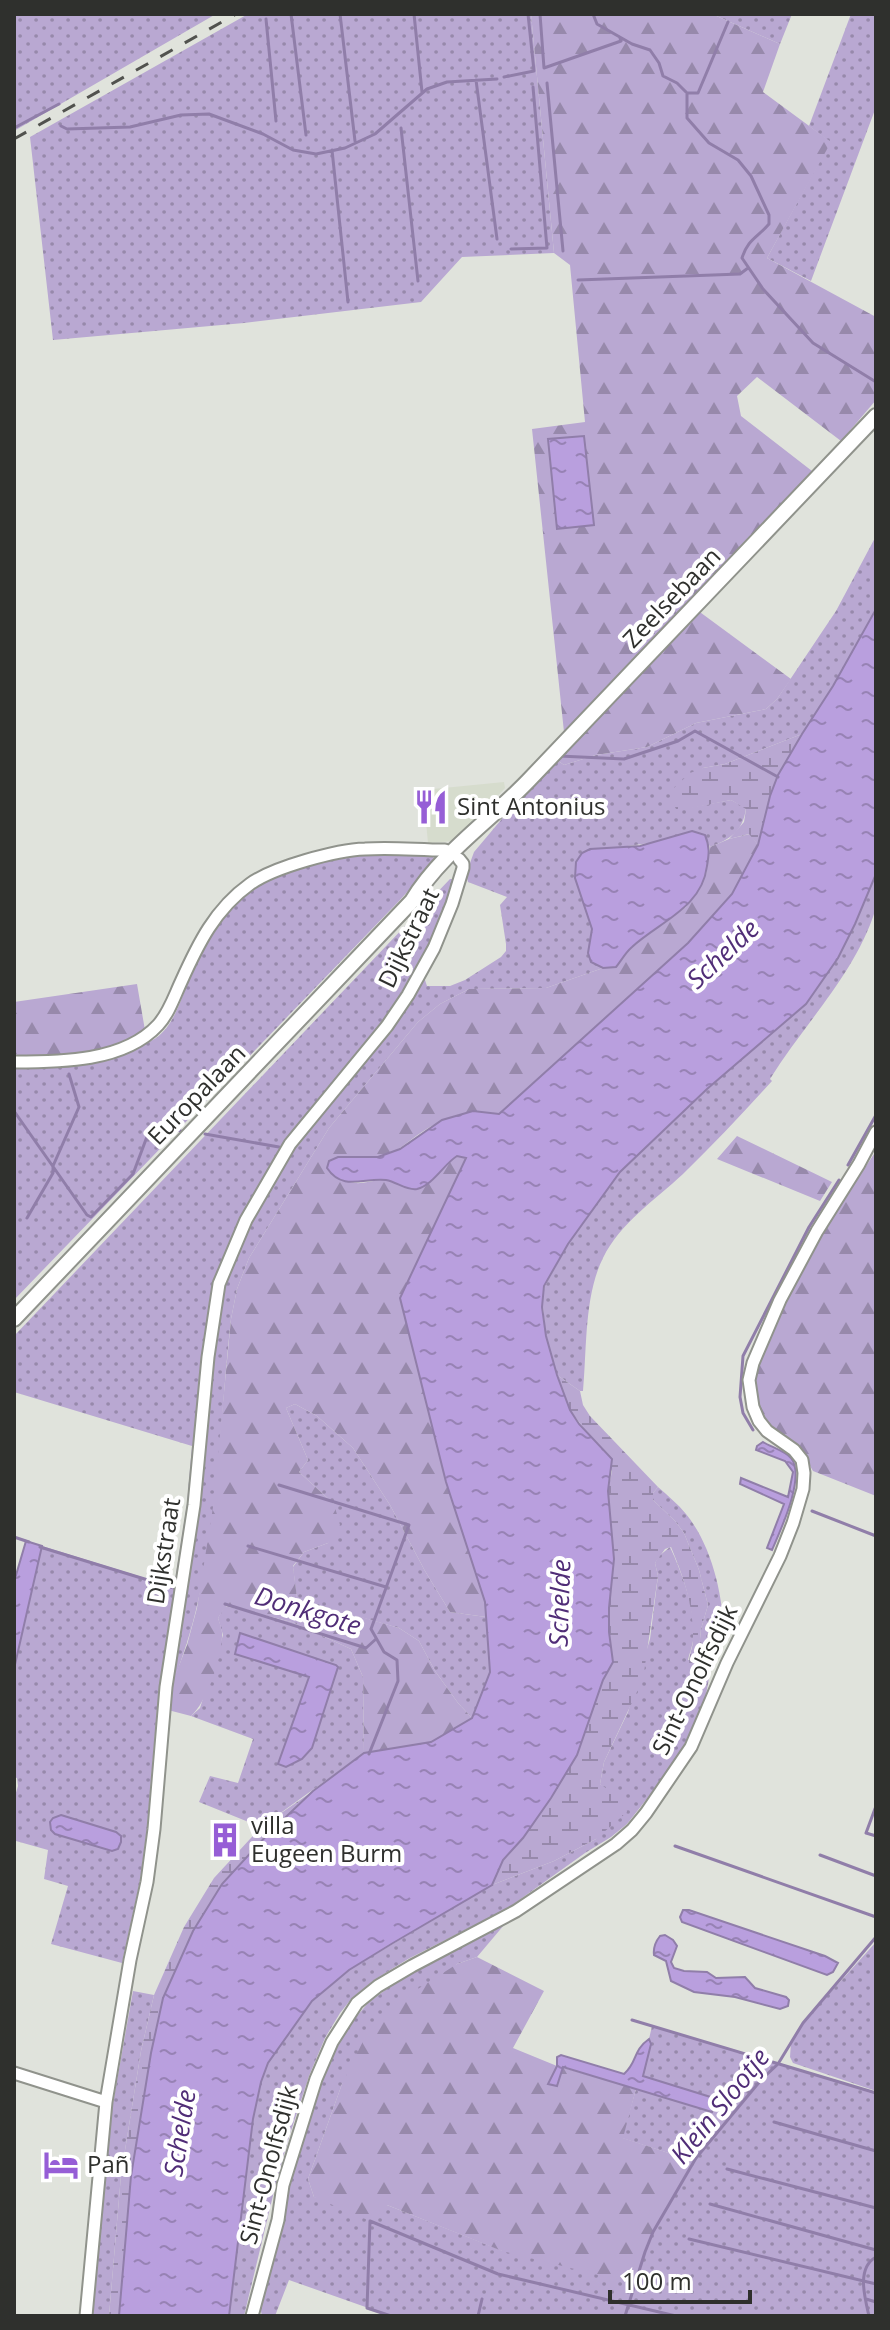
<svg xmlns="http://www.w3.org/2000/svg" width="890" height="2330" font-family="'Open Sans',sans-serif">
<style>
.built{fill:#d6dccd}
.grass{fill:url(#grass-dots)}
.forest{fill:url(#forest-firs)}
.wetland{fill:url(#wetland-marsh)}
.water{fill:url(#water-ripples);stroke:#907ea9;stroke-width:2}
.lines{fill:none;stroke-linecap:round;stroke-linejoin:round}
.stream{stroke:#907ea9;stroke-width:3}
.minor-casing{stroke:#90938c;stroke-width:15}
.major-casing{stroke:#90938c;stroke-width:18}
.minor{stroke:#fff;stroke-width:11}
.major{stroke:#fff;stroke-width:14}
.rail{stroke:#51524e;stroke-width:3;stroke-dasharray:14 14;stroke-linecap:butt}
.labels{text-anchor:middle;stroke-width:8;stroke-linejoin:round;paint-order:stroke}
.street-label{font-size:24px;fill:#2f302d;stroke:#fff}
.poi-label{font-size:24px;fill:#2f302d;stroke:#fff;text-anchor:start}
.water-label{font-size:26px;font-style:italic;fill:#502d77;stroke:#fff}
</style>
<defs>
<pattern id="grass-dots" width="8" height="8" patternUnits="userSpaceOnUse" patternTransform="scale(2)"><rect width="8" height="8" fill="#b9a8d2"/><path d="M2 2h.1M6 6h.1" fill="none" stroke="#9789ab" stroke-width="1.8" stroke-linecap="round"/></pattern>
<pattern id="forest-firs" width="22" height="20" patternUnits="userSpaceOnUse" patternTransform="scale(2)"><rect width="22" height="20" fill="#b9a8d2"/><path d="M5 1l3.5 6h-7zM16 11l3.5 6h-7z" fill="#9789ab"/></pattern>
<pattern id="wetland-marsh" width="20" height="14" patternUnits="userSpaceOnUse" patternTransform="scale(2)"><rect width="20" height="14" fill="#b9a8d2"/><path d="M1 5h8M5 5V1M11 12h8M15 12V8" fill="none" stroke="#9789ab"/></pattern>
<pattern id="water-ripples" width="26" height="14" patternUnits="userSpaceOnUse" patternTransform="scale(2)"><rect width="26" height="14" fill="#b99fde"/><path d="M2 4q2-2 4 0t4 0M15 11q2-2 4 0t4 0" fill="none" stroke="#9782b4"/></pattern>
</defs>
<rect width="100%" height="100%" fill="#e0e3dc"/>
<path class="built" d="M504 782 505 788 454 841 428 843 423 790Z"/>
<path class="grass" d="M14 14H216L14 131Z
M248 14H531L554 253 462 257 421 302 244 323 53 340 30 137Z
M712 14H792L780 44Z
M851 14H876V107L811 281 767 258 830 142 809 126Z
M876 536V609L833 686 802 734 725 764 703 768 677 810 731 800 746 808C743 832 730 839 710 847L705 835C666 839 629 848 590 849L575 878 592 929 591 962 603 968 546 988 469 989 440 1004 418 1022 329 1128 249 1258 237 1289 231 1319C220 1416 219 1515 196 1610 188 1644 175 1677 164 1709H157L147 1828 140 1881 122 1963 51 1944 68 1886 44 1879 48 1850 16 1841 14 1851V1799L18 1786 17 1778 14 1777V1669L42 1546 174 1587 187 1504 192 1446 14 1392V1336L450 879H454L456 890 422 971 427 986H450L465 980 501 957 506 951V944L500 905 507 897 468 882 466 874 474 852 511 808 557 760 564 765 596 755 647 747 696 723 766 709 777 699 836 611Z
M408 853 433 855 434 859 429 868 399 901 14 1300V1069C63 1066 113 1065 156 1038 175 1025 182 995 191 975 200 952 211 929 227 911 270 860 346 856 408 853Z
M876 874C876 886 878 900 875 911 855 974 804 1024 770 1079L772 1081C743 1113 714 1144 683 1174 655 1200 620 1223 603 1258 584 1296 587 1349 583 1391H580L557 1375 546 1336 542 1297 545 1286 568 1244 620 1172 707 1089 806 1004 838 958Z
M295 1404 317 1416 353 1448 390 1505 425 1571 450 1612 486 1617 490 1672 472 1718 458 1703 435 1671 419 1641 399 1628 297 1599 293 1567 304 1552 328 1543 334 1504 299 1472 308 1460 286 1408Z
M658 1487C668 1496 678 1504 686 1514 712 1546 723 1595 724 1635L716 1640 705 1700 685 1743 664 1777 627 1824 611 1837 585 1853 508 1908 408 1959 374 1980 352 1998 340 2013 325 2038 309 2076 289 2137 276 2183 244 2316H229L253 2119 261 2082 268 2063 312 2001 349 1970 492 1885 554 1861 596 1839 608 1791 600 1784 604 1762 628 1712 650 1639 658 1576 655 1563 659 1556 670 1547C682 1573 697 1612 693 1641 692 1648 689 1654 688 1660L698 1659 701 1629 708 1605 699 1570 684 1533 675 1521 653 1500V1493Z
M225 1606 292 1622 351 1649 363 1677 364 1753 261 1827 199 1802 210 1776 238 1783 253 1739 191 1716 200 1708 223 1635 218 1618Z
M504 1925 477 1957 457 1964 342 2084 308 2179 314 2197 387 2205 503 2251 645 2252 653 2232 693 2161 622 2138 636 2089 712 2112 717 2100 643 2076 651 2044 649 2039 652 2026 876 2093V2316H391L289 2280 275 2316H262L259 2302 286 2185 314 2099 334 2052 351 2023 368 2003 396 1982Z
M876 1942V2091L793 2063 790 2057 791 2042 803 2023Z
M133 1991 154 1995 141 2051 121 2175 109 2316H92L107 2137Z"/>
<path class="forest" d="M531 14H712L780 44 763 92 831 142 767 258 876 317V400L841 441 757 377 737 396 741 416 812 471 564 732 532 429 585 422 570 265 554 253Z
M693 607 791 679 777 699 766 709 696 723 647 747 596 755 564 765 557 760Z
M750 834 758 845 732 894 688 943 499 1114C467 1110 450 1114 422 1132 408 1141 396 1154 379 1157 361 1160 346 1153 329 1161L327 1168C335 1173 346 1183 355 1183 366 1184 376 1179 387 1180 397 1182 407 1191 418 1189 433 1185 444 1164 457 1155L466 1157 400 1298 434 1430 485 1602 486 1617 450 1612 425 1571 390 1505 353 1448 317 1416 295 1404 286 1408 308 1460 299 1472 334 1504 340 1525 328 1543 304 1552 293 1566 297 1598 399 1628 419 1641 435 1671 458 1703 472 1718 431 1743 364 1753 363 1677 351 1649 292 1622 226 1606 218 1618C220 1624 223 1631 222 1637 221 1659 207 1702 191 1716L168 1710 170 1689 187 1645 197 1608 213 1507 231 1319 237 1289 249 1258 329 1128 418 1022 440 1004 469 989 546 988 603 968 616 967 630 948 686 907 706 875 710 847 729 839Z
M137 984 146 1036 125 1047 14 1062V1002Z
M737 1136 832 1182 820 1201 717 1159Z
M876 1151V1496L813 1471 806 1459 765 1424 757 1406 753 1390 755 1372 783 1304 821 1234Z
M477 1957 544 1991 513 2048 557 2066 636 2089 623 2138 693 2161 653 2232 635 2284 502 2251 387 2205 375 2223 314 2197 308 2179 342 2084 371 2025 410 1994 457 1964Z"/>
<path class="wetland" d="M802 734 778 775 770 796 758 845 749 834 729 839 744 822 746 809 731 800 677 811 672 801 674 788 690 773 703 768 725 764Z
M557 1375 580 1391 583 1405 590 1416 658 1487 653 1493V1500L675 1521 684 1533 699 1570 708 1605 701 1629 698 1660 690 1669C687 1657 693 1650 693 1639 694 1606 683 1576 671 1547L665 1549 655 1563 658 1576 643 1679 604 1762 600 1784 624 1801 627 1812 596 1839 554 1861 492 1885 503 1860 523 1838 577 1755 603 1680 613 1662 609 1632V1608L614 1559 608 1491 612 1471 591 1438 570 1410Z
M313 1791 268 1834 222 1884 193 1931 163 1998 151 2053 131 2176 119 2316H109L121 2175 141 2051 154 1995 184 1927 214 1878 261 1827Z"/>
<path class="water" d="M584 436 594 525 557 529 548 439Z
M876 609V874L855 924 838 958 806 1004 707 1089 620 1172 568 1244 544 1286 542 1307 546 1336 557 1375 570 1410 579 1424 612 1459 608 1491 614 1559 609 1608V1632L613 1662 603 1680 577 1755 551 1798 523 1838 503 1860 492 1885 393 1943 349 1970 330 1986 312 2001 268 2063 261 2082 253 2119 229 2316H119L131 2176 151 2053 163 1998 193 1931 222 1884 268 1834 313 1791 364 1753 431 1742 472 1718 490 1672 485 1602 446 1482 400 1298 466 1158 457 1156C444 1164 433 1185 417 1189 407 1191 397 1182 386 1180 365 1177 343 1192 327 1168L329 1161 338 1157H378L400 1149 442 1120 473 1111 499 1114 688 943 732 894 758 845 770 796 778 775 802 734 833 686Z
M692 831 705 835C710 847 709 854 707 866 702 908 659 922 632 947 625 953 621 961 616 967L603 968 591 962 588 953 592 929 575 878 576 862 582 853 590 849 640 846Z
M763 1442C771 1447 785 1451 791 1458 806 1477 780 1531 772 1550L767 1548 784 1504 740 1484 741 1478 788 1497 793 1472 785 1461 756 1450 757 1446Z
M26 1541 42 1546 14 1669V1582Z
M240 1633 336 1665 338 1667 312 1748 302 1759 286 1767 278 1764 309 1677 235 1654Z
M61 1815 116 1832 121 1836V1842L118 1849 112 1851 55 1834 51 1830 50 1822 53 1818Z
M683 1910H689L825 1956 838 1963 833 1972 827 1975 682 1922 680 1917Z
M665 1935 673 1940 677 1946 671 1962 674 1968 684 1971 707 1972 716 1978 745 1977 755 1988 786 1997 789 2000 788 2006 780 2009 735 1997 694 1992 671 1981 666 1961 654 1955C653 1947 656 1941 660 1936Z
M649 2039 651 2044 643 2076 717 2099 712 2112 563 2067 557 2086 548 2084 557 2066V2057L561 2055 624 2074C638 2062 632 2051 649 2039Z"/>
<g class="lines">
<path class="stream" d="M291 14 306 135
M340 14 355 141
M414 14 422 92
M540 14 544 68 621 41 620 38
M593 14 597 24 632 44 650 50 659 63 663 76 677 83 687 93V118L709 143 738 160 751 176 769 215V224C757 238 748 239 742 258L763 289 813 343 876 382
M266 19 276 121
M504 77 534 71 528 14
M476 80 497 239
M547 83 563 251
M688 93H698L728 22
M61 126 67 129 130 127 181 115 209 114 263 134 293 150 316 154 345 148 375 134 427 89 447 82 497 79
M14 128 59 104
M401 128 418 281
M332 150 348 302
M511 249 547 248 533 87
M578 280 740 274 748 268
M559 756 624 759 678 741 695 731 778 777
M14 1111 87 1215 91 1217 133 1174 151 1126 181 1131
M205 1134 279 1147
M848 1165 876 1115
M27 1218 53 1173V1166L79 1107 69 1074
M753 1430 743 1413 740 1397 743 1356 809 1227 839 1180
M279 1485 409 1525 371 1629 384 1652 397 1660 398 1681 369 1754
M812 1511 876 1536
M14 1537 29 1542
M248 1546 386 1587
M40 1547 174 1588
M225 1604 366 1648 376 1639
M876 1806 866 1833 876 1836
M675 1846 876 1917
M820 1855 876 1876
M632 2020 876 2093
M774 2122 876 2151
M727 2169 876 2208
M710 2204 876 2250
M689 2239 876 2284
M866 2299 876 2302
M391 2316 367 2308 370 2221 498 2274 676 2316
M478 2316 482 2299
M625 2316 645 2252 653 2232 696 2158 761 2080 778 2064 803 2023 876 1937
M869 2316C865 2298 856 2268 876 2257"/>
<g class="minor-casing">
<path id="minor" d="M14 1062C60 1062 124 1062 158 1025 169 1013 174 997 181 982 198 944 215 909 250 884 274 867 336 850 365 849 392 847 418 850 445 850L452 853
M14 2073 106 2102
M86 2316 106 2102 130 1960 147 1882 154 1829 166 1687 194 1505 208 1357 219 1284 246 1220 290 1144 387 1026 408 995 434 948 452 904 463 868V864L459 859
M252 2316 278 2220 283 2185 316 2079 332 2042 357 2003 378 1986 412 1966 516 1911 616 1844 632 1830 646 1813 691 1747 727 1663 780 1556 793 1523 803 1489 804 1473 802 1460 794 1450 767 1431 759 1421 753 1407 749 1380 753 1363 780 1300 817 1231 859 1164 876 1132"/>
</g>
<g class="major-casing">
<path id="major" d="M14 1319 412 901C441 853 491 820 529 780 644 658 760 537 876 416"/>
</g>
<use href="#minor" class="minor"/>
<use href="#major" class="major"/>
<path class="rail" d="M14 139 236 14"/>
</g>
<defs>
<g id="restaurant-bare" transform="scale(2.76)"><path d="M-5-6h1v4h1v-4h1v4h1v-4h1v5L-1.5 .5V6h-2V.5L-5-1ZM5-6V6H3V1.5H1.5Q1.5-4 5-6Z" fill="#965ed6" stroke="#fff" stroke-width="2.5" paint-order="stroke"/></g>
<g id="building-bare" transform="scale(2.76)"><path d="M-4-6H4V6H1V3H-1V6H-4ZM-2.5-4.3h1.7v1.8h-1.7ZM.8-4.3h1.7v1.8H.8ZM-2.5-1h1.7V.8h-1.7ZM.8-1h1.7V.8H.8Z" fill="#965ed6" stroke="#fff" stroke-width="2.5" paint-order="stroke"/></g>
<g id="hotel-bare" transform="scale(2.76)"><path d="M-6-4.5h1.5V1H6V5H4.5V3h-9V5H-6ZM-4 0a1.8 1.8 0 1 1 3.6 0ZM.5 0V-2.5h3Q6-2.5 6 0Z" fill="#965ed6" stroke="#fff" stroke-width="2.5" paint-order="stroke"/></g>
</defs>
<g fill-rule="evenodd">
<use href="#restaurant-bare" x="431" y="807"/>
<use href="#building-bare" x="225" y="1840"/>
<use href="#hotel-bare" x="61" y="2165"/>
</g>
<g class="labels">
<g class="street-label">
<text transform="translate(672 598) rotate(-46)" y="8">Zeelsebaan</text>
<text transform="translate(409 938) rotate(-64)" y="8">Dijkstraat</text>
<text transform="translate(197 1095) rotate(-46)" y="8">Europalaan</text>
<text transform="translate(164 1551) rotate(-81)" y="8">Dijkstraat</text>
<text transform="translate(695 1680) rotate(-64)" y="8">Sint-Onolfsdijk</text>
<text transform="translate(269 2165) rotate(-75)" y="8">Sint-Onolfsdijk</text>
</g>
<g class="poi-label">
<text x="457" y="815">Sint Antonius</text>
<text x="251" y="1834">villa<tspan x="251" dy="28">Eugeen Burm</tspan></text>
<text x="87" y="2173">Pañ</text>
</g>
<g class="water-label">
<text transform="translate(723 954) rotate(-43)" y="9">Schelde</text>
<text transform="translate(560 1603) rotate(-88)" y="9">Schelde</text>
<text transform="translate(308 1611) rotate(17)" y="9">Donkgote</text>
<text transform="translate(720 2106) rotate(-51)" y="9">Klein Slootje</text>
<text transform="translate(180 2133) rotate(-81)" y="9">Schelde</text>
</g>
</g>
<rect width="890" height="2330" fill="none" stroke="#2f302d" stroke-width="32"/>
<path d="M610 2290v12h140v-12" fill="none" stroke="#2f302d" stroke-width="4"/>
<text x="622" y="2290" font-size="24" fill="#2f302d" stroke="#ffffff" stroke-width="6" paint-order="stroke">100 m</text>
</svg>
